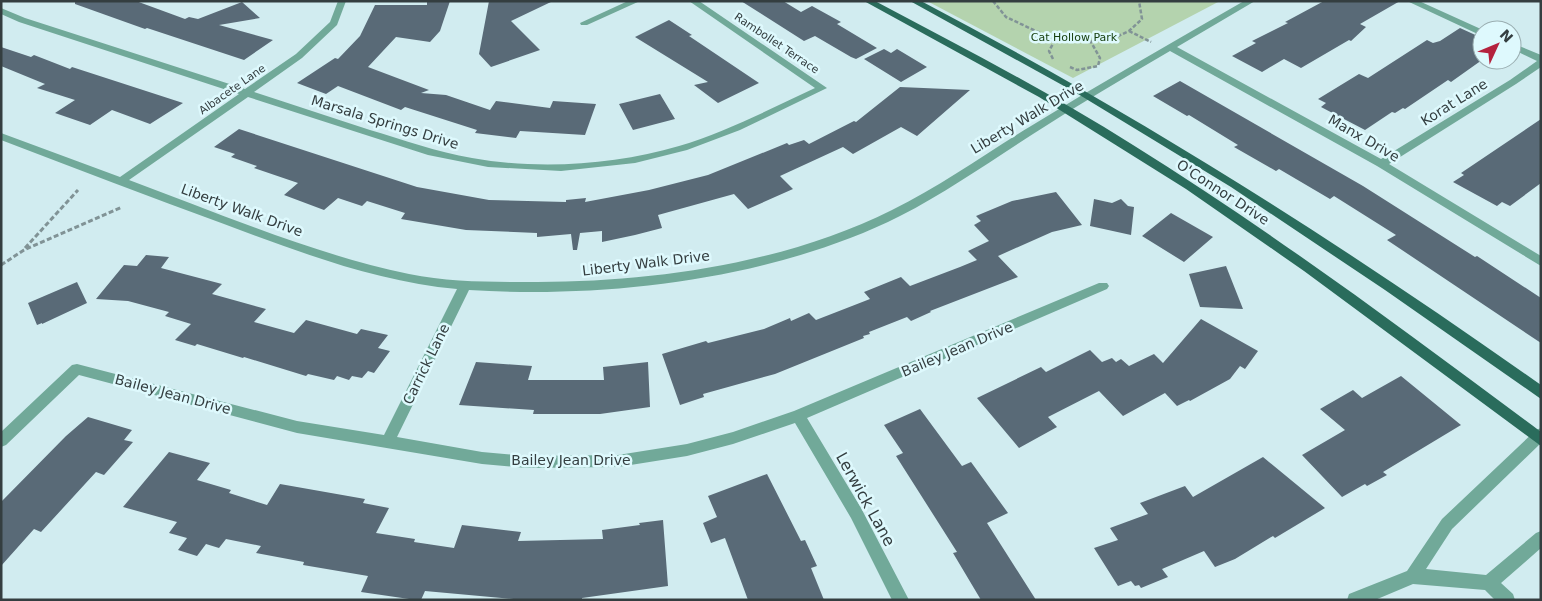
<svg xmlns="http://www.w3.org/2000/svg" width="1542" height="601" font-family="'DejaVu Sans',sans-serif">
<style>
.green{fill:#b4d3ae}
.building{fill:#596a77}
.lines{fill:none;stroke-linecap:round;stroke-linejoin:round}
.path-far1{stroke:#819396;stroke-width:2.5;stroke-dasharray:4 2;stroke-linecap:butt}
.path{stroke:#819396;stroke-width:3;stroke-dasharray:5 2.5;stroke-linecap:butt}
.minor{fill:#71a999;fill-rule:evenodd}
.major{fill:#2a6c5c;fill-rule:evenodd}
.labels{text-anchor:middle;stroke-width:5;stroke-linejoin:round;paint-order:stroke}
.far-park-label{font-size:11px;fill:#17400f;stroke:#def9fd}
.far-street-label{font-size:11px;fill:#343e40;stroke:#def9fd}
.street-label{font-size:14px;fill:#343e40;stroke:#def9fd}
.near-street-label{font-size:16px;fill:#343e40;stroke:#def9fd}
</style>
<rect width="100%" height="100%" fill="#d1ecf0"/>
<path class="green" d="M927 1H1220L1073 78Z"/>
<path class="building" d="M75 1H136L185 19 189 17 198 19 242 2 260 18 219 25 273 40 244 60 147 28 145 29 75 4Z
M427 1H450L440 31 430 42 396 37 368 67 429 90 421 93 446 95 490 110 496 101 550 108 553 101 596 104 585 135 520 131 516 138 475 133 477 130 405 107 401 110 338 86 326 94 297 83 335 58 338 59 360 36 375 5H427Z
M489 1H553L511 21 540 50 491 67 479 54Z
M741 1H783L801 12 812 6 841 22 837 24 877 48 856 59 851 57 815 36 804 41Z
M1324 1H1400L1360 24 1366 27 1351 41 1349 40 1301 68 1284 59 1262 72 1232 56 1256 43 1252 41 1288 23 1285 22Z
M669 20 692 35 689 36 759 83 718 103 694 85 708 82 635 37Z
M1460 28 1482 38V60L1451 82 1448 80 1405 109 1403 108 1395 113 1392 112 1365 130 1321 107 1326 103 1318 99 1359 74 1368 78 1427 40 1433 43 1440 41Z
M1 47 31 57 34 55 70 69 72 67 183 103 150 124 112 110 90 125 55 113 75 100 37 88 45 84 1 66Z
M884 49 891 53 897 49 927 67 901 82 864 59Z
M1180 81 1363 186 1475 257 1477 256 1541 298V343L1387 240 1396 235 1334 196 1330 199 1279 169 1276 171 1234 147 1238 145 1189 115 1187 116 1153 96Z
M900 87 970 90 917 136 901 127 853 154 843 147 780 176 793 189 748 209 734 194 658 215 662 228 635 235 602 242V231L580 233 577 250H573L571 234 537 237V233L466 230 401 219 405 213 367 201 362 206 338 198 324 210 284 195 298 183 254 168 257 166 231 157 235 154 214 147 239 129 417 187 489 200 566 202V200L586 198 585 202 649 190 708 175 787 143 789 145 804 140 809 144 854 121 856 122Z
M660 94 675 119 633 130 619 104Z
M1541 119V183L1510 206 1502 202 1497 206 1453 182 1464 175 1461 173Z
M1056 192 1082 225 1052 232 998 256 1018 277 930 311 931 312 911 321 907 317 869 332 870 334 863 336 864 338 775 374 703 394 704 397 680 405 662 354 706 341 708 343 764 329 790 318 791 321 809 313 816 320 870 299 864 292 901 277 910 286 960 267 977 260 968 251 989 241 974 225 981 221 976 216 1012 201Z
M1094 199 1112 203 1121 199 1128 206 1134 207 1131 235 1090 226Z
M1171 213 1213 237 1184 262 1142 236Z
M146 255 169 257 161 268 222 284 212 294 266 309 254 322 294 333 306 320 357 334 361 329 388 335 378 348 390 351 374 373 368 371 362 378 352 376 349 380 337 376 334 380 308 374 306 376 244 357 243 358 197 344 195 346 175 340 191 324 165 316 169 312 128 301 96 299 124 265 137 266Z
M1226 266 1243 309 1200 307 1189 274Z
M77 282 87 303 42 324V323L37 325 28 303Z
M1201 319 1258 351 1245 369 1240 366 1230 379 1190 401 1189 400 1177 406 1165 393 1123 416 1099 391 1048 417 1057 427 1019 448 977 398 1041 367 1046 372 1090 350 1102 362 1112 358 1116 362 1121 359 1129 366 1154 354 1163 363Z
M476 362 532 366 528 380H604L603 367 648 362 650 407 600 414H533L534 410 459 405Z
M1401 376 1461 425 1383 472 1387 475 1367 486 1365 484 1342 497 1302 455 1345 430 1320 409 1353 390 1362 398Z
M920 409 962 466 971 462 1008 513 987 523 1036 600H981L953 553 957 552 896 456 903 453 884 425Z
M88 417 132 430 124 440 133 442 104 475 96 472 41 532 34 529 1 566V502L66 436Z
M169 452 210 463 197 480 231 490 229 493 267 505 280 484 365 499 363 503 389 508 376 533 415 539 414 542 454 548 462 525 521 532 518 541 603 539 602 530 640 525 639 523 663 520 668 586 582 598V600H525L425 591 421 600H416L361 592 368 576 303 565 304 562 256 553 261 546 226 539 219 548 206 544 197 556 178 550 187 538 169 533 177 522 123 507Z
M1263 457 1325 508 1275 538 1273 536 1235 559 1215 567 1204 551 1162 569 1168 577 1141 588 1139 585 1135 586 1131 581 1118 586 1094 548 1118 540 1110 528 1148 514 1140 503 1185 486 1193 497Z
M767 474 801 541 805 540 817 566 811 568 824 600H748L725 538 711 543 703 523 717 517 708 496Z"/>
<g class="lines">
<path class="path-far1" d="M993 1 1006 17 1055 40 1090 42 1116 37 1129 31 1142 19 1139 1
M1129 31 1151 42
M1053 59 1049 51 1055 40
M1070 67 1077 70 1098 66 1100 58 1091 42"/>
<path class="path" d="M25 248 78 190
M1 265 24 250 122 207"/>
<path class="minor" d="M338 1H346L337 25 302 58 254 92C293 105 331 117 370 130 404 140 437 152 472 158 539 170 614 165 679 146 726 132 770 109 815 88L689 1H699L827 88 740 130 687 150 635 163 561 171 488 167 428 155 248 97 129 180C221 214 313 254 409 274 448 282 489 282 529 282 649 283 784 264 892 210 941 186 985 154 1031 126 1101 83 1173 42 1244 1H1255L1177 47 1381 159 1510 80 1537 61 1512 49V43L1541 55V67L1516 84 1389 164 1541 256V266L1377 166 1170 51C1124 78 1078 105 1033 134 989 162 947 192 900 216 775 279 607 299 469 290L397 437 482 452 527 456 618 455 687 444 733 432 794 411 1099 283H1107L1109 286 1107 289 807 418 861 508 909 600H892L851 518 795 423 733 444 687 456 618 467 527 468 482 464 297 433 79 375 6 445 1 447V432L72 365 77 364 297 421 384 435 457 289C377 282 299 252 224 224 150 197 75 168 1 140V133L120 177 239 94 19 22 1 14V8L25 18 245 89 296 54 330 22Z
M628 1H640L587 25H581L580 23Z
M1407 1H1419L1483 30 1482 36Z
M1541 428V443L1452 529 1426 569 1486 575 1536 533 1541 531V548L1501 583 1513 594 1515 600H1495L1485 590 1413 584 1375 600H1347L1349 594 1407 571 1442 519 1536 430Z"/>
<path class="major" d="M864 1H875C962 47 1049 92 1133 145 1274 233 1407 332 1541 432V446L1304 271 1186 189 1039 97Z
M910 1H921C1139 115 1340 243 1541 385V399L1385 290 1231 187 1073 91Z"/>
</g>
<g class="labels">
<g class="far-park-label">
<text x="1074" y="41">Cat Hollow Park</text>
</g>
<g class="far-street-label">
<text transform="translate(777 43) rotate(34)" y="4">Rambollet Terrace</text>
<text transform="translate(232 89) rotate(-35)" y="4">Albacete Lane</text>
</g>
<g class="street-label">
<text transform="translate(1454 102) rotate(-32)" y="5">Korat Lane</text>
<text transform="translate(1027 117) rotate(-31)" y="5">Liberty Walk Drive</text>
<text transform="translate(385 122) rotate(17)" y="5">Marsala Springs Drive</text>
<text transform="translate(1364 138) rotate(30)" y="5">Manx Drive</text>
<text transform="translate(1223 192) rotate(33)" y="5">O'Connor Drive</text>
<text transform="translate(242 210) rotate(20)" y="5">Liberty Walk Drive</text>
<text transform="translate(646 263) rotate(-7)" y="5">Liberty Walk Drive</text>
<text transform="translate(957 349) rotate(-23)" y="5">Bailey Jean Drive</text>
<text transform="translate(426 364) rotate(-64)" y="5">Carrick Lane</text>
<text transform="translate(173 394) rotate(15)" y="5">Bailey Jean Drive</text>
<text x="571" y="465">Bailey Jean Drive</text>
</g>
<g class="near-street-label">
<text transform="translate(866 499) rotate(61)" y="6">Lerwick Lane</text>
</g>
</g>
<rect width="1542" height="601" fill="none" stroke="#343e40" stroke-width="5"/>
<g transform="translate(1497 45) rotate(46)"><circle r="24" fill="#def9fd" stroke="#9aaeb1"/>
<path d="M0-4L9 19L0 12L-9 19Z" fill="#b4223e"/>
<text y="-8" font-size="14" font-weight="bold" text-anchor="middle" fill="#343e40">N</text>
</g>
</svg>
